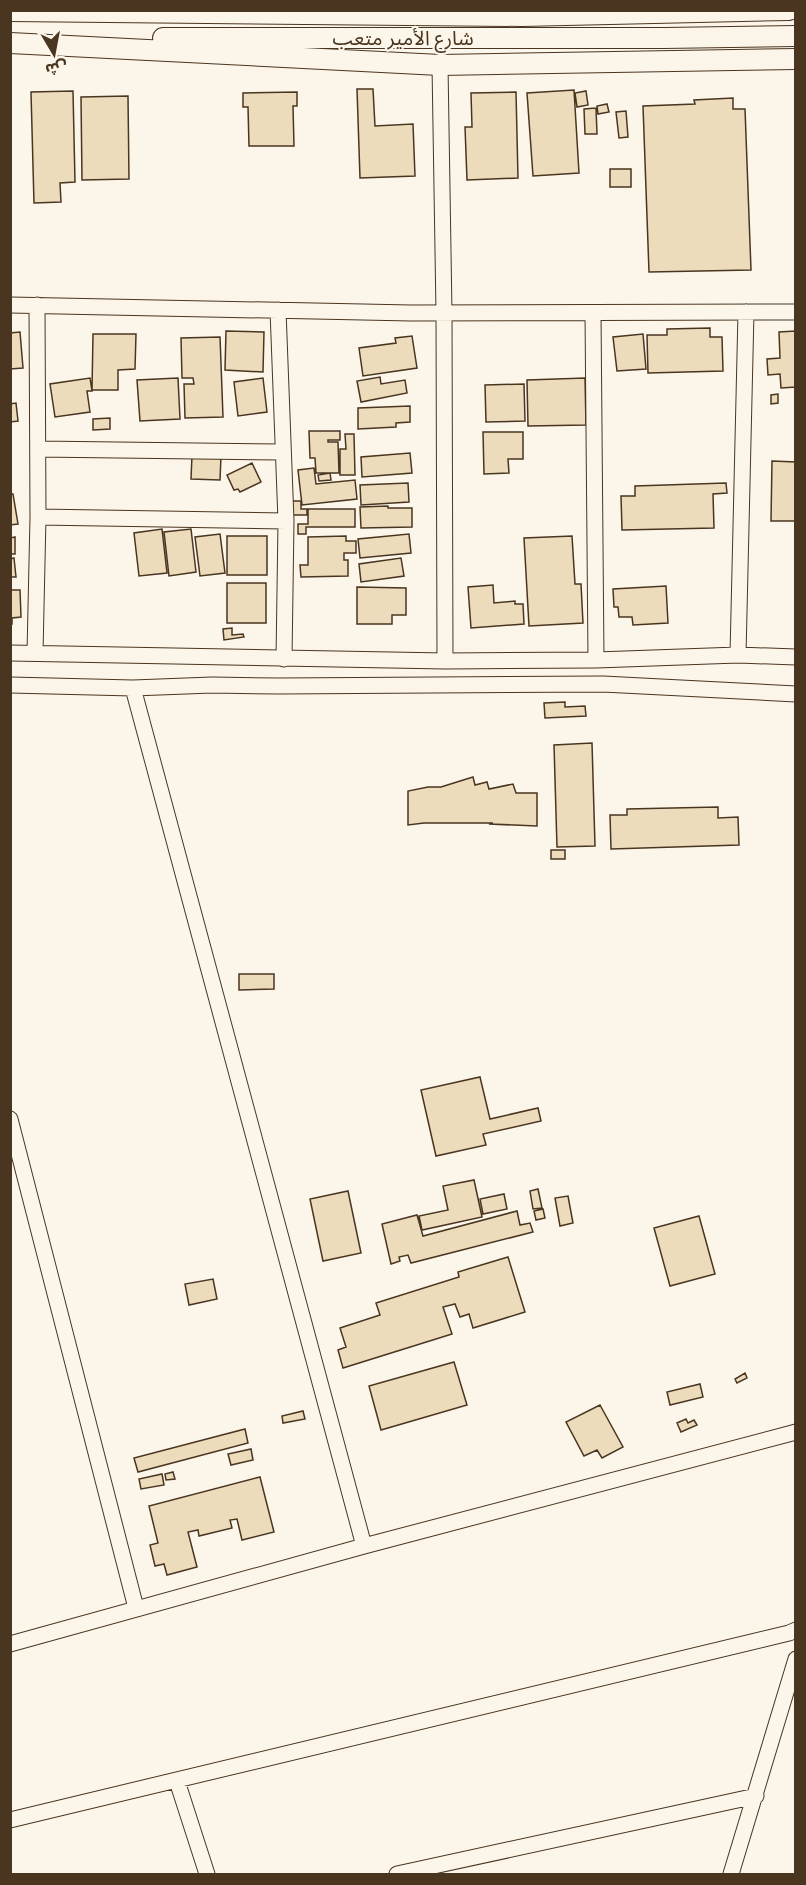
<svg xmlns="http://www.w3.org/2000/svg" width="806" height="1885" font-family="'Public Sans','Noto Sans Arabic',sans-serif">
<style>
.building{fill:#ecdcbc;stroke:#4a3520;stroke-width:1.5}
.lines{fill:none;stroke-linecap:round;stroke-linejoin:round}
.minor-casing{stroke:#4a3520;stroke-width:17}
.major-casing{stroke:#4a3520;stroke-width:22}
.minor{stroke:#fbf6e9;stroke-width:15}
.major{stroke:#fbf6e9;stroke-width:20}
.labels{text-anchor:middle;stroke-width:4.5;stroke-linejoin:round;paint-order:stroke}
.street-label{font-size:20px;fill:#4a3520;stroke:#fbf6e9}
</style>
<rect width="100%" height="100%" fill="#fbf6e9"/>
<path class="building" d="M357 89H373L375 126 413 124 415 176 360 178Z
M574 90 579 173 533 176 527 93Z
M73 91 75 182 60 183 61 202 34 203 31 92Z
M586 91 588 105 577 107 575 93Z
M297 92V106H293L294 146H249L248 107H243V93Z
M516 92 518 178 467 180 465 127H472L471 93Z
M128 96 129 179 82 180 81 97Z
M733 98V109H745L751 270 649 272 643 106 695 104 694 100Z
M607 104 609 112 598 114 597 106Z
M596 108 597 134H585L584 109Z
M626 111 628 137 619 138 616 112Z
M610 169H631V187H610Z
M710 328V337H722L723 371 648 373 647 335H667V329Z
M226 331 264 332 263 372 225 370Z
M796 331V387L781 388 780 374 768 375 767 359 780 358 779 332Z
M20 332 23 368 10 369V333Z
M93 334H136L135 369 118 370V390H92Z
M643 334 646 369 617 371 613 337Z
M412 336 417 368 363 376 359 348 396 343 395 338Z
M220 337 223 417 185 418 184 384H194L193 378H182L181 338Z
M380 377 381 384 405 380 407 393 361 402 357 381Z
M90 378 92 391H87L90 412 55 417 50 384Z
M178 378 180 419 140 421 137 380Z
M263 378 267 412 238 416 234 382Z
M585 378 586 425 528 426 527 380Z
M524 384 525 421 486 422 485 385Z
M778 394V403L771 404V395Z
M16 403 18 421 10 422V404Z
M410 406V422L396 423V427L358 429V408Z
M110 418V429L93 430V419Z
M309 431H340V440H328V442H338L339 473H316L315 458H310Z
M483 432H523V459H508L509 473 484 474Z
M345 434H354L355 475H340V449H346Z
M410 453 412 473 362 477 361 457Z
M192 455 221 456 220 480 191 479Z
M772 461 796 462V521H771Z
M252 463 261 482 240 492 238 489 234 490 227 475Z
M314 468 316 484 355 480 357 499 302 505 298 470Z
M330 473 331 480 319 481 318 475Z
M408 483 409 502 361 505 360 485Z
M726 483 727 493 713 494 714 528 622 530 621 496H635V486Z
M10 494H13L18 524 10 525Z
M291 501H301V509H307V515H291Z
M388 506V508H412V527L361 528 360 507Z
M308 509H355V527H306V534H298V524H308Z
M162 529 167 573 139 576 134 533Z
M191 529 196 572 169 576 164 532Z
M220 534 225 573 200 576 195 537Z
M409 534 411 553 360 558 358 539Z
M227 536H267V575H227Z
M346 536V541H356V553H344V560H348V576L301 577 300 565H308V537Z
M572 536 575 584H581L583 623 529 626 524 538Z
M15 537V554H10V538Z
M14 558 16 577H10V559Z
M401 558 404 576 361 582 359 564Z
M227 583H266V623H227Z
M493 585 494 603 515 601V604H523L524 624 471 628 468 587Z
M666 586 668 623 633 625 632 617H619L618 607H614L613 589Z
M357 587 406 588V615H392V624H357Z
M10 590H20L21 617 12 618V624H10Z
M232 628V635L243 634 244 637 224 640 223 629Z
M565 702V707L585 706 586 716 545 718 544 703Z
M592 743 595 846 557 847 554 745Z
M473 777 475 785 487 782 489 789 513 784 516 793H537V826L489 824 493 823H424L408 825V791L428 787H441Z
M718 807V818L738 817 739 845 611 849 610 815H627V809Z
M551 850H565V859H551Z
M239 974H274V989L239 990Z
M480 1077 490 1119 538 1108 541 1121 483 1134 486 1145 436 1156 421 1090Z
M474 1180 482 1217 422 1230 419 1216 448 1210 443 1186Z
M538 1189 542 1208 533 1209 530 1191Z
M348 1191 361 1253 323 1261 310 1199Z
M504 1194 507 1209 483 1214 480 1199Z
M568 1196 573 1223 560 1226 555 1198Z
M543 1209 545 1218 536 1220 534 1211Z
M517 1211 520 1225 530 1223 533 1232 411 1263 408 1255 399 1257 400 1261 391 1264 382 1224 417 1215 423 1236Z
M699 1216 715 1274 670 1286 654 1228Z
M508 1257 525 1312 473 1328 469 1314 460 1317 455 1304 443 1307 452 1334 343 1368 338 1350 346 1347 340 1328 380 1315 376 1303 459 1277 458 1272Z
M213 1279 217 1299 189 1305 185 1284Z
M454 1362 467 1405 381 1430 369 1386Z
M745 1373 747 1378 737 1383 735 1379Z
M700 1384 703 1397 670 1405 667 1392Z
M600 1405 623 1447 602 1458 597 1450 584 1456 566 1422Z
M303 1411 305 1419 283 1423 282 1416Z
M686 1419 688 1423 694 1420 697 1425 681 1432 677 1423Z
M245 1429 248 1443 138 1472 134 1458Z
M251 1449 253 1460 231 1465 228 1454Z
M173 1472 175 1479 166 1480 165 1474Z
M162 1474 164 1485 141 1489 139 1479Z
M260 1477 274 1532 242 1540 237 1519 230 1520 232 1528 199 1536 198 1530 188 1532 197 1567 167 1575 164 1564 155 1566 150 1545 158 1543 149 1506Z"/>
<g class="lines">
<g class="minor-casing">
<path id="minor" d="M440 65 444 313 445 661
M10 305 411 313 796 312
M278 310 286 521 284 659
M593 313 596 660
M38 449 283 452
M38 517 286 521
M10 653 445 661 596 660 738 655 796 657
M35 653 38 517 37 305
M738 655 746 312
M10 685 133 688 212 685 279 686 603 684 796 694
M133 688 364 1546
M10 1119 136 1608
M10 1644 364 1546 796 1432
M177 1781 207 1874
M10 1820 789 1633 796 1630
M397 1874 756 1796
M731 1874 796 1659"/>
</g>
<g class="major-casing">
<path id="major" d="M10 11 522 16 789 10
M163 38H664L796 36
M10 43 440 65 796 59"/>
</g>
<use href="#minor" class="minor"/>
<use href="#major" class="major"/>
</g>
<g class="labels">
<g class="street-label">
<text x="403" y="45">شارع الأمير متعب</text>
</g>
</g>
<rect width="806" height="1885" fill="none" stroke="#4a3520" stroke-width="24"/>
<g transform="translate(54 54) rotate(170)" stroke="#fbf6e9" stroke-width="4.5" paint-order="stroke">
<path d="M0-4.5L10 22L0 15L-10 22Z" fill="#4a3520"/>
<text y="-9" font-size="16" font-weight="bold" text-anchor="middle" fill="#4a3520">ش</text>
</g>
</svg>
